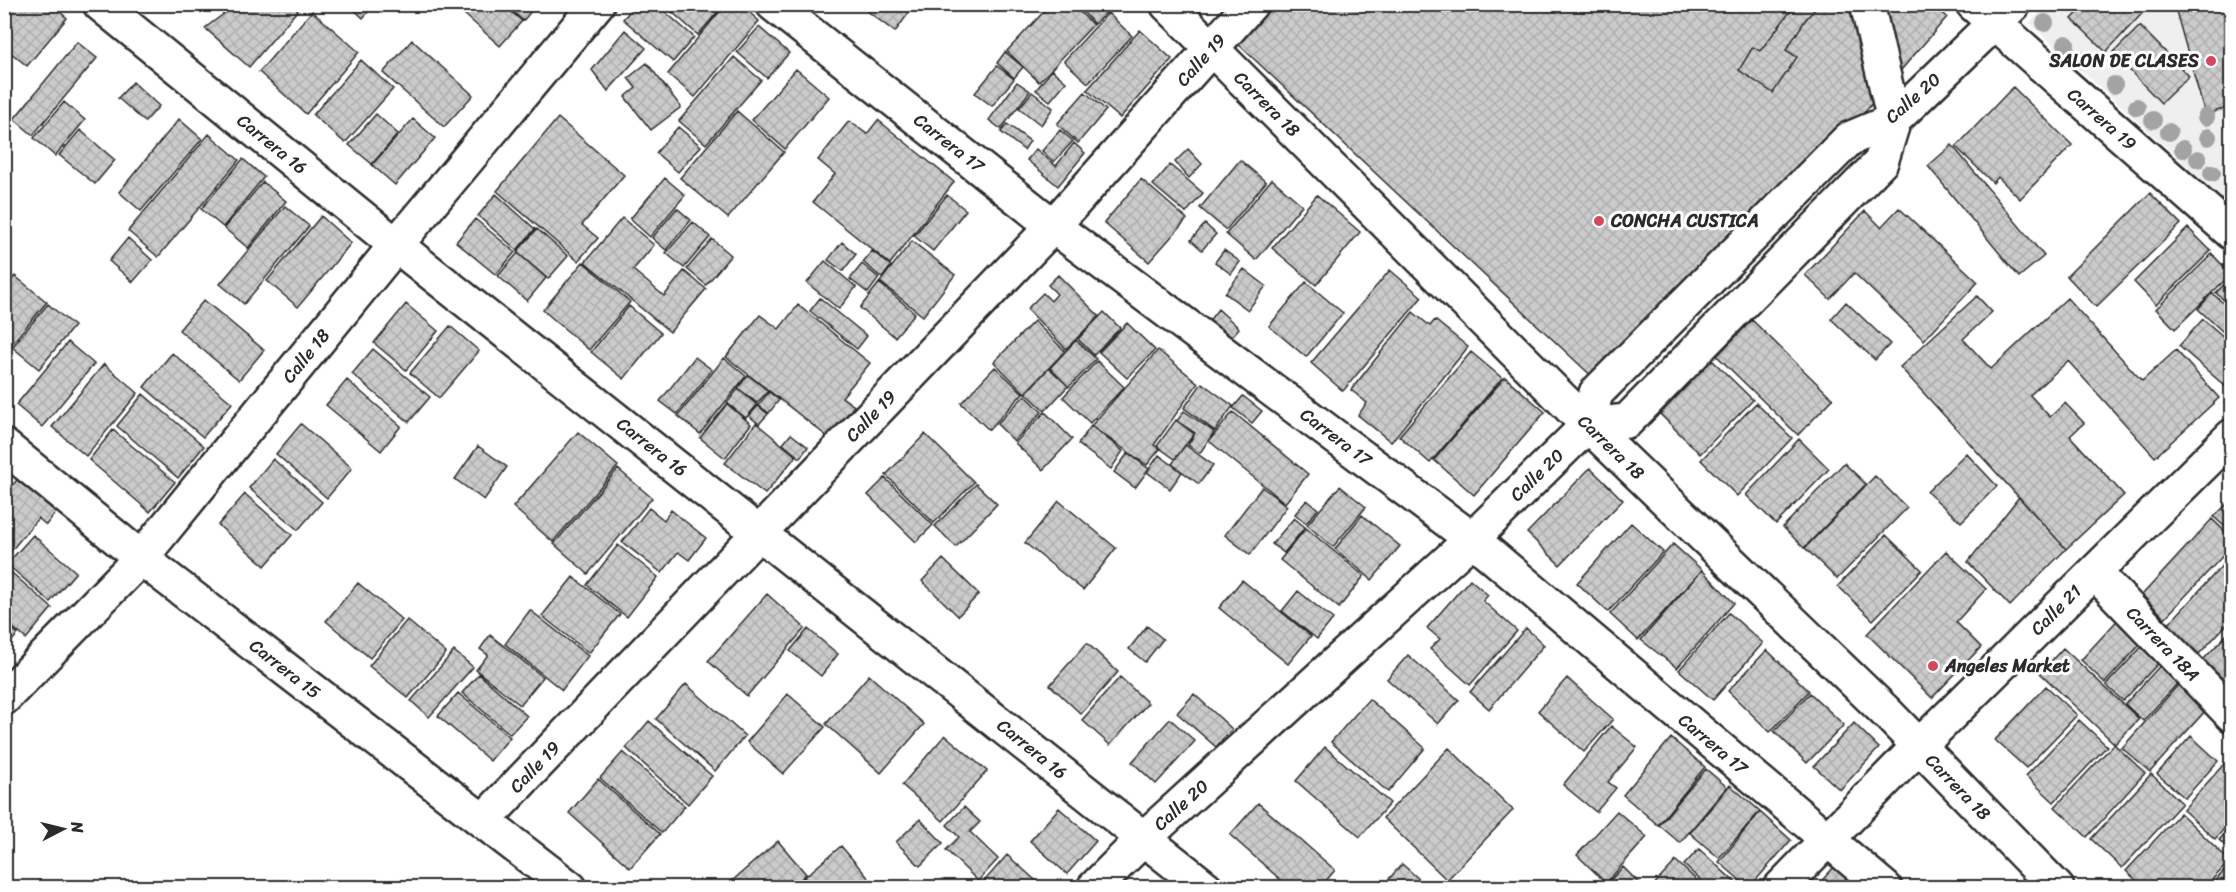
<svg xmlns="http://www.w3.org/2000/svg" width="2236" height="892" font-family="Sriracha,sans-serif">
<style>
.built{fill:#efefef}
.building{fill:url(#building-cross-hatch);stroke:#2b2b2b;stroke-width:1.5}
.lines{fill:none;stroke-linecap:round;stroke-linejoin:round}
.street-casing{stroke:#2b2b2b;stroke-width:38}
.secondary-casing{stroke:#2b2b2b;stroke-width:38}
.street{stroke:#fff;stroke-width:33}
.secondary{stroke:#fff;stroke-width:33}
.tree{fill:#a3a3a3}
.poi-dot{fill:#d1495b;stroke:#fff;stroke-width:2}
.labels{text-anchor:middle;stroke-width:6;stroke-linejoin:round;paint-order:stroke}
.street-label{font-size:18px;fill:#2b2b2b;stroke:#fff}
.poi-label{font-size:18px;font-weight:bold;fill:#2b2b2b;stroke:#fff;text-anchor:start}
</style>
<defs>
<pattern id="building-cross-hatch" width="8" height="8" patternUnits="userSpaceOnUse" patternTransform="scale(1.5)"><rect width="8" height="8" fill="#cbcbcb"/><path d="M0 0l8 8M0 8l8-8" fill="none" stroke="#aeaeae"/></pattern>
</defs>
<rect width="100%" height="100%" fill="#fff"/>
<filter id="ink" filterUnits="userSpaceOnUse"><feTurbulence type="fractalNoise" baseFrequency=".0167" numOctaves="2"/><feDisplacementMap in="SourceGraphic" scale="12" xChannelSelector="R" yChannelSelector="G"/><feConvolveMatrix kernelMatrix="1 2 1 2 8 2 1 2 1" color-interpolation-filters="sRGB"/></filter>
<g filter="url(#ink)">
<path class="built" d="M2047 5H2231V206L2029 23Z"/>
<path class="building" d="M4 4H51L67 18 27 66 4 47Z
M237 4H303L249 67 205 28Z
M348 4H375L363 18Z
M470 4H502L522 21 500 46 463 13Z
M505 4H537L523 21Z
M636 4H656L694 37 673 62 623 19Z
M663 4H714L720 9 698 35Z
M726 4H740L759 21 695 97 668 74Z
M858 4H915L895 32Z
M1051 4H1072L1093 25 1039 82 1007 51Z
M1076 4H1099L1107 12 1094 24Z
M1263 4H1934L1947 17 1616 399 1237 43Z
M1796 4H1820L1806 19 1786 50 1797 57 1773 93 1739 70 1753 47 1760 51Z
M2086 4H2151L2106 52 2072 19Z
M2174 4H2228L2232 16V107L2205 114Z
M312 11 359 52 306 114 259 72Z
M1108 13 1132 36 1088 83 1064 61Z
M2140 26 2189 76 2161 103 2113 53Z
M759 27 789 53 767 78 737 52Z
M625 30 646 48 608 91 592 70Z
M1140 30 1172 59 1120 118 1087 90Z
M412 40 473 95 444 127 383 73Z
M77 42 97 58 33 135 14 119Z
M1005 52 1023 67 1014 78 997 63Z
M734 57 761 80 706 144 679 121Z
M361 60 393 89 345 143 313 115Z
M647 63 681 107 651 130 625 97 636 88 628 78Z
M997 66 1014 79 992 106 975 93Z
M796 69 829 97 785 149 752 120Z
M1052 70 1066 82 1050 101 1036 90Z
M133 82 159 106 145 122 118 98Z
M1017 82 1030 91 1001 129 989 120Z
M2013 87 2072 145 2020 199 1998 177 1993 183 1956 147Z
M1032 92 1053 108 1041 125 1019 108Z
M1085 92 1106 110 1078 143 1057 124Z
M64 102 85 120 55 156 34 138Z
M737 111 784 152 728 218 680 178Z
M376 114 398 134 372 164 349 145Z
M558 118 624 175 582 225 598 238 578 261 497 191Z
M179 119 202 139 141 211 119 192Z
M413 119 435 138 395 185 372 165Z
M878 120 954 182 890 264 813 202 835 174 818 160 849 121 867 134Z
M1007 124 1030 141 1024 150 1001 132Z
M678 127 701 146 678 172 656 153Z
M80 130 115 160 95 184 59 155Z
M1060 130 1073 141 1054 162 1042 151Z
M209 134 239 160 158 257 128 231Z
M1074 143 1085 153 1058 186 1027 160 1036 149 1056 166Z
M1952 145 2044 256 2019 277 1928 166Z
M1188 149 1202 164 1189 178 1175 162Z
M243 159 264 177 223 227 201 209Z
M1240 160 1266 182 1226 230 1200 208Z
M1170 165 1203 193 1186 213 1153 185Z
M665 178 685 195 650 237 630 219Z
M1141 179 1187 219 1149 262 1104 223Z
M1272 179 1302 205 1256 260 1226 234Z
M263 182 286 201 248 248 224 228Z
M2150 193 2181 224 2096 307 2067 276Z
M496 194 535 229 517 250 478 216Z
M947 195 966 210 933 251 914 236Z
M1317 195 1360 232 1316 285 1272 248Z
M285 206 309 226 244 304 220 284Z
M677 208 691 220 666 250 652 238Z
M1899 208 1978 282 1924 340 1854 273 1830 299 1805 275 1865 211 1881 227Z
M321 216 351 243 298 307 267 281Z
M622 218 654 245 633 270 664 296 684 271 706 289 670 332 585 262Z
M475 219 515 252 496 275 456 242Z
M693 222 710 237 684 268 666 253Z
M1205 224 1216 234 1202 250 1191 240Z
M2188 228 2211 251 2156 305 2134 282Z
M537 229 568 256 548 279 517 252Z
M128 238 152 260 133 282 109 261Z
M712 239 731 255 706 285 687 269Z
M912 241 955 275 923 316 880 282Z
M842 242 856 254 843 271 828 260Z
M1224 250 1240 262 1231 274 1215 262Z
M872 251 891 266 882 278 863 262Z
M518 253 546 278 527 301 498 276Z
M2212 254 2231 274 2175 329 2156 309Z
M825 261 856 287 839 309 807 283Z
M583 262 630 302 589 350 543 310Z
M862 264 879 278 868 293 850 279Z
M1244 269 1266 286 1248 310 1225 293Z
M1390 270 1422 297 1343 391 1311 363Z
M1058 275 1099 316 1066 349 1027 309 1043 293 1051 301 1057 294 1048 285Z
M15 276 47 302 4 353V289Z
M2232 276V307L2216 293Z
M1306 282 1343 313 1306 357 1269 326Z
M879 283 915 313 895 337 860 308Z
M2212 293 2232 311V340L2198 309Z
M1977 296 1992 312 1963 339 1991 369 2067 298 2142 381 2176 350 2219 398 2155 457 2068 361 2030 395 2050 417 2065 403 2084 423 2070 436 2124 495 2066 549 1900 367Z
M820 298 867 336 857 349 810 311Z
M204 300 264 350 239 380 179 330Z
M1846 302 1890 344 1875 360 1831 319Z
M48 304 74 326 39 369 12 347Z
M406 304 438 331 406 370 374 343Z
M798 305 870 363 842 397 854 406 829 438 726 357 760 315 779 329Z
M629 306 661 333 624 379 591 352Z
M1218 309 1239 328 1229 340 1208 322Z
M1104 312 1120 328 1094 355 1078 339Z
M1413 312 1430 326 1435 320 1468 347 1391 442 1358 415 1367 403 1351 390Z
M2203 319 2232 344V379L2225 386 2179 346Z
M1752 320 1833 399 1798 435 1717 356Z
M1034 321 1065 351 1025 393 994 362Z
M1127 323 1155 350 1127 378 1099 352Z
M450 326 479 351 439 398 410 373Z
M1076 340 1096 359 1069 387 1050 368Z
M68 342 94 364 42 427 16 405Z
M373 349 430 397 409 422 352 374Z
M1158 350 1198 383 1154 445 1160 449 1147 465 1091 426Z
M1471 352 1502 378 1430 463 1399 436Z
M172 353 232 403 203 437 144 387Z
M695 357 712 370 677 414 660 401Z
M724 358 746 376 700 434 678 416Z
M1712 360 1753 400 1700 454 1660 414Z
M1097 361 1124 387 1090 423 1063 397Z
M104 364 138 393 86 456 52 427Z
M995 367 1023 393 989 430 961 403Z
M1049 368 1068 386 1045 411 1026 393Z
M748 375 768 391 757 403 738 388Z
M1505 377 1545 412 1474 495 1434 460Z
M347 380 401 426 381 451 326 405Z
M1202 383 1233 406 1215 431 1184 408Z
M738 389 757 405 746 418 727 403Z
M769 392 779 400 769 413 758 405Z
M143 394 204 446 178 478 117 426Z
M1025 395 1042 412 1014 441 997 424Z
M1243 396 1262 411 1252 423 1233 408Z
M1756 403 1792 438 1737 496 1701 460Z
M727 404 751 424 725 458 700 438Z
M758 406 768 414 759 424 749 416Z
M1184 411 1214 432 1200 453 1188 445 1195 433 1177 421Z
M1045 412 1072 439 1043 470 1015 443Z
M1233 412 1308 474 1285 503 1209 441Z
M1176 420 1194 434 1175 459 1157 446Z
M756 423 796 456 765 494 725 463Z
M301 424 352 468 327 498 276 454Z
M1091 426 1123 451 1111 469 1078 444Z
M113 430 175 482 150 512 89 460Z
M578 432 618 466 553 542 513 507Z
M791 434 808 447 800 458 783 444Z
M925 434 974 482 934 523 886 475Z
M1799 439 1829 469 1776 524 1746 495Z
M1185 445 1213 465 1199 484 1172 464Z
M478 446 507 467 484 500 455 479Z
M1128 453 1149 469 1135 488 1114 472Z
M1966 453 1997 486 1961 522 1927 492Z
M1159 455 1182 472 1170 489 1147 472Z
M273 459 322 502 298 530 249 488Z
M1844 463 1866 484 1804 548 1783 527Z
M1590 468 1623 500 1560 565 1527 533Z
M618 469 652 498 588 574 554 544Z
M1875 476 1907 508 1837 579 1805 548Z
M885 478 933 525 916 542 868 495Z
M17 480 56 512 46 525 38 518 6 557 4 487 8 490Z
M976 484 997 504 956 547 935 526Z
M1340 486 1366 507 1333 547 1307 525Z
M1262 487 1287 506 1250 555 1225 535Z
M245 494 292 535 265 566 218 525Z
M2019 497 2066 549 2010 606 1968 562Z
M2232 499V533L2214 517Z
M1307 500 1318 509 1306 523 1295 514Z
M1059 501 1116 548 1083 590 1025 543Z
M649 508 664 520 671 510 706 538 689 560 678 552 662 573 622 542Z
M1362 515 1400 546 1372 580 1335 549Z
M1294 518 1305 527 1284 553 1272 544Z
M2212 519 2232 538V546L2165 618 2142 595Z
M1631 523 1663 552 1608 612 1577 583Z
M1306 528 1364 576 1339 608 1280 560Z
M33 535 76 572 50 602 7 564Z
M1886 535 1922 570 1873 620 1838 586Z
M1673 544 1702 570 1638 640 1610 614Z
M618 545 658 577 627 617 587 585Z
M1946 551 1986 589 1956 622 1981 647 1932 698 1867 634Z
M2229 558 2232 560V619L2199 654 2168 625Z
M943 559 979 594 958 616 922 581Z
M4 566 52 608 26 639 4 620Z
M1702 570 1734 603 1677 668 1641 640Z
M573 577 620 614 589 653 542 616Z
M1470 579 1488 595 1483 601 1517 631 1470 685 1430 649 1440 639 1427 628Z
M1242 580 1311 636 1288 664 1219 608Z
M358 583 402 620 370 658 326 621Z
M1298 591 1333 619 1317 639 1282 611Z
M767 594 805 628 747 696 708 661Z
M530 610 588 656 562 690 505 644Z
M1729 613 1763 643 1713 700 1679 670Z
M2123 614 2148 636 2105 683 2081 660Z
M407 620 446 653 408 698 369 666Z
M4 622 18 634 4 650Z
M1147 626 1163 639 1145 662 1129 649Z
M1526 628 1544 645 1489 709 1470 692Z
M808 629 838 654 821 676 790 651Z
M2232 629V687L2203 660Z
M490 635 543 677 520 705 476 670 488 655 480 649Z
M2149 639 2166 655 2123 701 2106 685Z
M1087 643 1118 672 1081 714 1050 685Z
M2063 648 2139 719 2115 744 2040 673Z
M1767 650 1809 691 1770 732 1728 691Z
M454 651 473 667 429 717 411 701Z
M1408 655 1459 700 1438 724 1387 679Z
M2167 658 2185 675 2143 721 2125 704Z
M479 674 527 716 510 734 462 693Z
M869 675 924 724 881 773 826 724Z
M1120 677 1148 703 1110 745 1082 720Z
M1567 678 1613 719 1584 752 1538 711Z
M686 684 745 736 715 771 656 719Z
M2179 684 2207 709 2150 772 2122 748Z
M2046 686 2077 715 2026 768 1995 740Z
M458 693 510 737 490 761 438 716Z
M1810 693 1844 725 1807 763 1774 731Z
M788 694 825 727 783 774 747 742Z
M1194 694 1232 729 1216 747 1177 713Z
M1369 699 1425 748 1388 792 1331 742Z
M1170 719 1195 741 1156 784 1132 762Z
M2079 720 2107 746 2054 802 2026 776Z
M649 721 712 776 688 804 626 748Z
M1854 723 1879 748 1840 790 1814 766Z
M1611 726 1637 747 1608 782 1616 788 1596 812 1563 785Z
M945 735 987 771 943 821 902 785Z
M2191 736 2218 761 2185 798 2157 774Z
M1671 738 1705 767 1658 825 1623 795Z
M2114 744 2145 773 2087 837 2055 807Z
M1325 747 1390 803 1360 837 1296 781Z
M1449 748 1513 810 1447 880 1383 818Z
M623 752 685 806 662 833 600 778Z
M2232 755V820L2215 839 2183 810Z
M1706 769 1727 787 1680 843 1659 825Z
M2151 774 2182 803 2122 868 2091 839Z
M598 779 660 834 630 868 569 813Z
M1730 785 1760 811 1719 858 1690 833Z
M1258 803 1335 870 1320 888H1290L1230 835Z
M964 807 980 822 970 832 998 859 978 881 946 850 959 837 947 825Z
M1059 808 1096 841 1067 874 1030 841Z
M1617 811 1647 837 1606 883 1577 855Z
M1760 812 1791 840 1749 888 1719 862Z
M2180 813 2230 861 2204 888H2145L2126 871Z
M920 819 943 843 920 866 896 842Z
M2232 826V852L2219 840Z
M778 841 806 874 791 888H724Z
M841 846 877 888H792Z
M1699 849 1739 886 1738 888H1709L1684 865Z
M1007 855 1043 887V888H983L980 886Z
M1676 861 1705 888H1651Z
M1402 864 1429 888H1381Z
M1835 866 1858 888H1815Z
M1623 867 1644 888 1604 887Z
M2224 871 2232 878V888H2209Z"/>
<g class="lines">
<g class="street-casing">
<path id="street" d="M100 4 396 245 1206 888
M1973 4 2232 233
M1588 425 1627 421 1881 162 1894 120 1867 4
M4 446 141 558 570 888
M2095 573 2232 715
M4 698 141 558 396 245 597 4
M483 821 1053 226 1251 4
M1094 888 1144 838 1472 539 1588 425 1596 393 1849 139 1894 120 2014 4
M1780 888 1919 746 2232 436"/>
</g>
<g class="secondary-casing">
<path id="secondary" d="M773 4 1053 226 1472 539 1885 888
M1167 4 1588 425 1887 713 2057 888"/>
</g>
<use href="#street" class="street"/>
<use href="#secondary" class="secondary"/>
</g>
<g class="tree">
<circle cx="2045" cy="23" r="9"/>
<circle cx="2066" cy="44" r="9"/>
<circle cx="2082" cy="60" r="9"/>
<circle cx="2114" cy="85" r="9"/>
<circle cx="2137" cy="107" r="9"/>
<circle cx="2206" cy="117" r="9"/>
<circle cx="2153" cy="120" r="9"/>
<circle cx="2169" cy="132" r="9"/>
<circle cx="2208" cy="137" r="9"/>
<circle cx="2183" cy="149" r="9"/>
<circle cx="2198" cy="159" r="9"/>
<circle cx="2212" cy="173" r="9"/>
</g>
</g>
<g class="poi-dot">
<circle cx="2211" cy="61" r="6"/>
<circle cx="1599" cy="221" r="6"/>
<circle cx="1933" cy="666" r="6"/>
</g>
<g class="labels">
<g class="street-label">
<text transform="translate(1201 60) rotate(-48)" y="6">Calle 19</text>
<text transform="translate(1913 98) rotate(-41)" y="6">Calle 20</text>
<text transform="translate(1267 104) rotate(45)" y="6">Carrera 18</text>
<text transform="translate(2102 119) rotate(41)" y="6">Carrera 19</text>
<text transform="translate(949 143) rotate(38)" y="6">Carrera 17</text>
<text transform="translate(272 144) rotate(39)" y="6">Carrera 16</text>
<text transform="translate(306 356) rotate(-51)" y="6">Calle 18</text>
<text transform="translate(871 416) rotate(-46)" y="6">Calle 19</text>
<text transform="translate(1336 437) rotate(37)" y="6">Carrera 17</text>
<text transform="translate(652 447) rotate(38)" y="6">Carrera 16</text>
<text transform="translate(1611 447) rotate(44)" y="6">Carrera 18</text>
<text transform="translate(1537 475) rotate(-44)" y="6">Calle 20</text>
<text transform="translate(2056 610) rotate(-45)" y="6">Calle 21</text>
<text transform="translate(2163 644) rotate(46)" y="6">Carrera 18A</text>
<text transform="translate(285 669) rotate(38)" y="6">Carrera 15</text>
<text transform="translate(1713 744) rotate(40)" y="6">Carrera 17</text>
<text transform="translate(1032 749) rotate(39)" y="6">Carrera 16</text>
<text transform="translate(535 767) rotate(-46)" y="6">Calle 19</text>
<text transform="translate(1958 787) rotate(46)" y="6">Carrera 18</text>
<text transform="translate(1181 805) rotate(-42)" y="6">Calle 20</text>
</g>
<g class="poi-label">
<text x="2199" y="67" text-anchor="end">SALON DE CLASES</text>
<text x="1611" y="227">CONCHA CUSTICA</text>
<text x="1945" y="672">Angeles Market</text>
</g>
</g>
<rect width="2236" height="892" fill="none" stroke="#fff" stroke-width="24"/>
<rect x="12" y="12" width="2212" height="868" fill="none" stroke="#2b2b2b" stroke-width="2" filter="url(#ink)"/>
<g transform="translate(63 829) rotate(83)" stroke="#ffffff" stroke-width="4.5" paint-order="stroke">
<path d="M0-4.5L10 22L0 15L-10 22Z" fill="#2b2b2b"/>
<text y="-9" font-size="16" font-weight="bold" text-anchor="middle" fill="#2b2b2b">N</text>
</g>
</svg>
